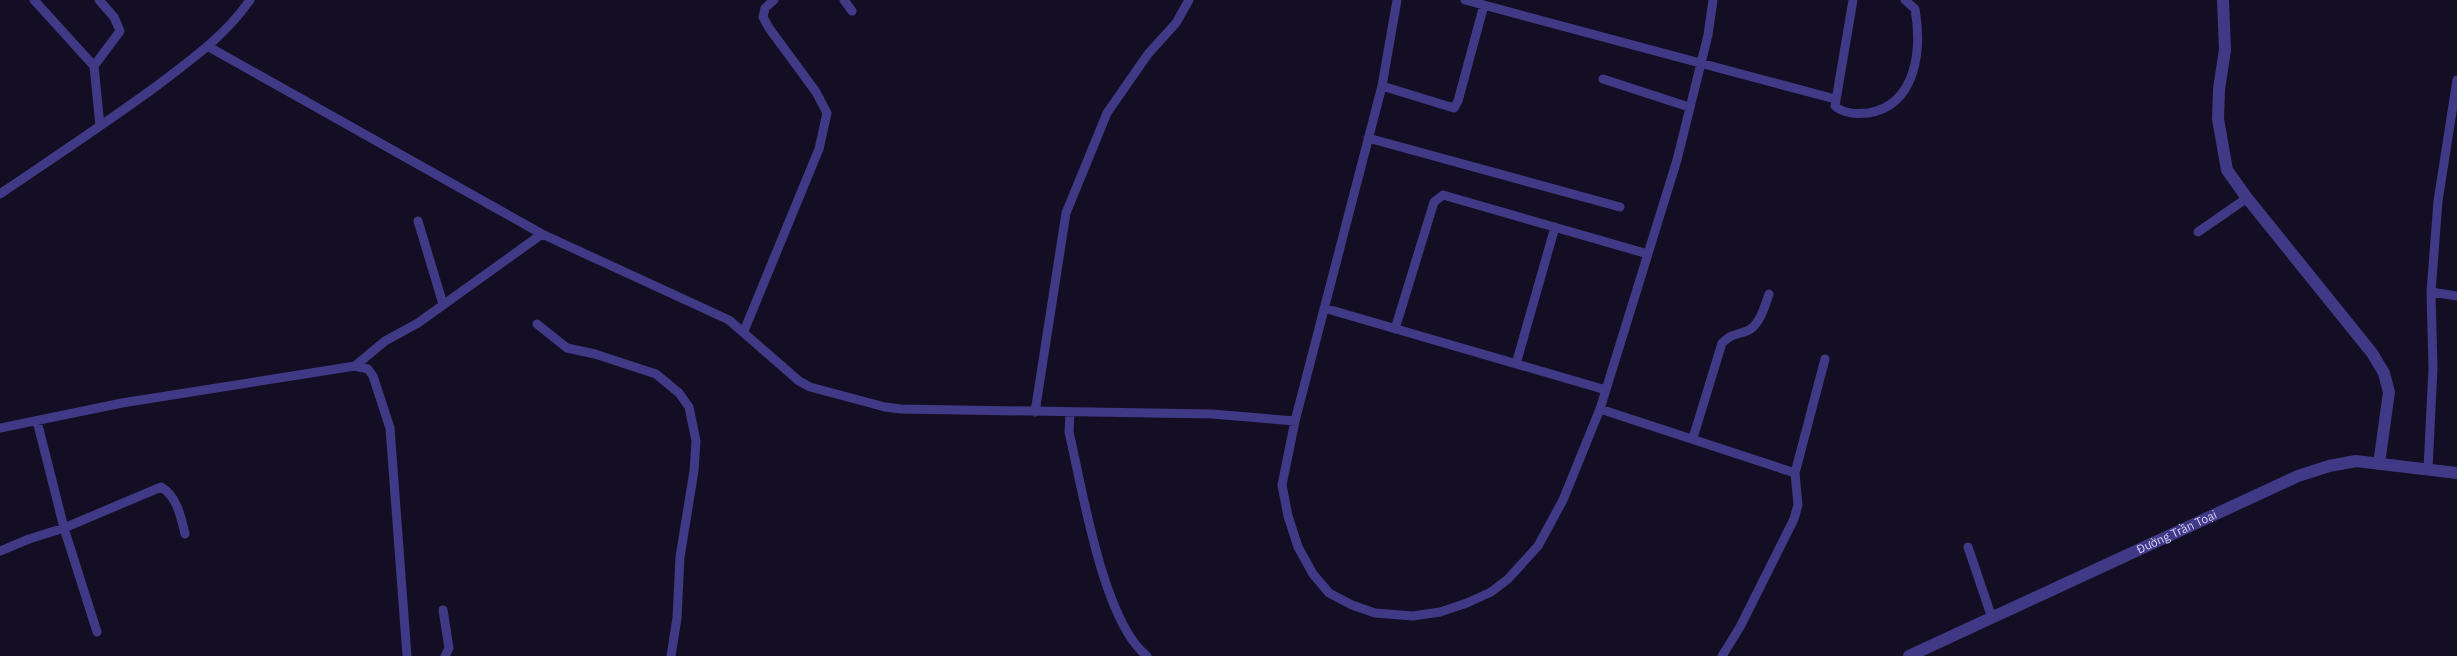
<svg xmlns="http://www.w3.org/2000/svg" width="2457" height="656" font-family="'IBM Plex Sans',sans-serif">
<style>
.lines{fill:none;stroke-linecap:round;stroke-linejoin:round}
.service{stroke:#403985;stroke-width:9}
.minor{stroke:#403985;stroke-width:12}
.tertiary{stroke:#403985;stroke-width:12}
.labels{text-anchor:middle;stroke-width:4.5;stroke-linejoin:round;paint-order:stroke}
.street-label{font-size:12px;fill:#dad2ff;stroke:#140e25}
</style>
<rect width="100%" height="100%" fill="#140e25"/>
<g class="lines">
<path class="service" d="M34 0 94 66 100 126
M844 0 852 11
M1465 0 1835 99
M1853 0 1835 106C1844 114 1856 114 1868 113 1917 105 1922 49 1915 9L1905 0
M209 47 542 234 729 320 799 381 810 387 885 407 901 409 1212 414 1295 421 1382 86 1397 0
M94 66 120 31 114 17 99 0
M1603 79 1689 107
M1382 86 1454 108 1458 101 1484 5
M1368 138 1620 207
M0 194C53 158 106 123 158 85 192 59 225 36 250 0
M418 221 443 304
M2198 232 2247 198
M2431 292 2457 296
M1324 308 1606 390
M537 324 567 348 595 354 656 374 679 393 689 407 696 441 694 471 680 557 677 618 671 656
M1395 329 1434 202 1443 195 1648 254
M744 331 819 149 827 113 816 92 769 28 763 17 765 8 774 0
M1516 364 1555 227
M355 366 368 369 373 376 390 428 407 656
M1600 409 1795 473 1798 505 1794 519 1740 627 1722 656
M1035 412 1066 213 1107 113 1148 54 1176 23 1189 0
M1070 413 1069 432C1082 487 1103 622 1147 656
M37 421 64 528 97 632
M1295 421 1282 485 1288 516 1298 547 1313 574 1329 593 1352 605 1375 613 1413 616 1440 612 1467 603 1491 592 1508 579 1538 546 1563 500 1600 409 1677 160 1708 35 1713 0
M0 428 122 403 355 366 385 341 418 323 542 234
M1693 438 1722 343C1733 333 1734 336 1747 331 1760 326 1765 305 1769 294
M2428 469 2433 368 2431 292 2438 201 2457 80
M1795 473 1825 359
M1968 547 1992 618
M0 551 29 539 64 528 161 487C177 496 181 517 185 534
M443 610 449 648 445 656"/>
<path class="minor" d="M2223 0 2225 50 2219 89 2218 119 2227 170 2247 198 2372 353 2384 373 2389 392 2379 464"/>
<path class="tertiary" id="s1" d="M1909 656 2298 476 2329 466 2356 461 2457 473"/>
</g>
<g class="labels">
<g class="street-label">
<text dy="4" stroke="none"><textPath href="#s1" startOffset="295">Đường Trần Toại</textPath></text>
</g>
</g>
</svg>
